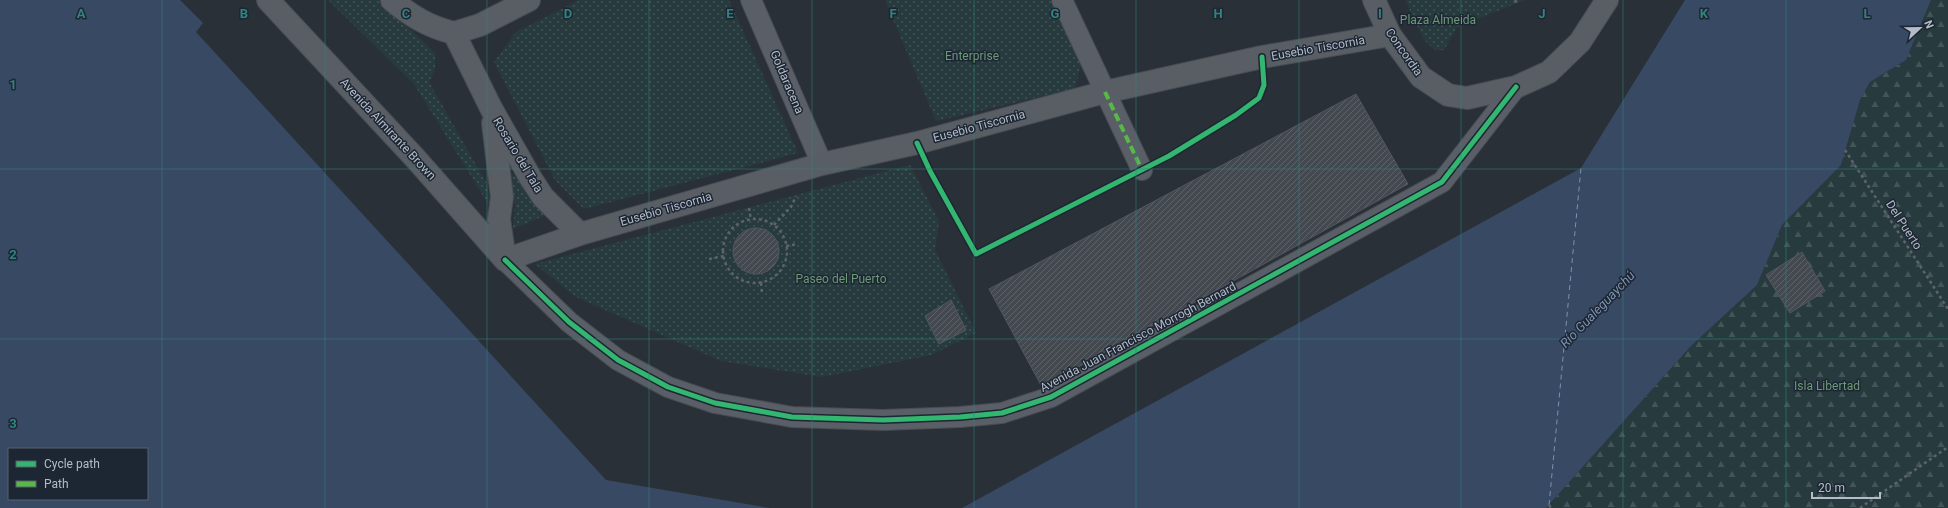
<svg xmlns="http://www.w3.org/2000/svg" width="1948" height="508" font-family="Roboto,sans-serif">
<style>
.grass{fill:url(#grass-dots)}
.forest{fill:url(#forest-firs)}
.water{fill:#384963;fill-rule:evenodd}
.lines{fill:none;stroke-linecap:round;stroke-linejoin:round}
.ferry{stroke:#7c92b1;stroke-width:1;stroke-dasharray:5 4;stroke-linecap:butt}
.building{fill:url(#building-hatch);stroke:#52575f}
.street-casing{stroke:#484c53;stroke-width:22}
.secondary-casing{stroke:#484c53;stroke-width:24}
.path{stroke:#5d636a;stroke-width:2.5;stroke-dasharray:3 3;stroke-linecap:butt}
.street{stroke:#5a5e66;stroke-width:20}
.secondary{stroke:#595d64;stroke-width:22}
.quiet{stroke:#58b947;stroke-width:4;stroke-dasharray:8 4;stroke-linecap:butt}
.cycleway-casing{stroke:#1d2633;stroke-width:8}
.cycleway{stroke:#33b770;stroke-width:5}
.grid{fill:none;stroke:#308480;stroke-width:1;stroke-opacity:0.55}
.labels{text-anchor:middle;stroke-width:3;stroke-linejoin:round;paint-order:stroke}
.park-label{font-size:12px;fill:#6b9a76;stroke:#1d2633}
.street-label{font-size:12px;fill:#b4bcc9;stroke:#1d2633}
.water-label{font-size:13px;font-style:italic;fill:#7c92b1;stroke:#1d2633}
.grid-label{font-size:13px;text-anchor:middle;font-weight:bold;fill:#308480;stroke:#1d2633;stroke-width:3;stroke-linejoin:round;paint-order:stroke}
</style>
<defs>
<pattern id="grass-dots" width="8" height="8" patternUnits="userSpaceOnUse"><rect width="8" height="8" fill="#273a3e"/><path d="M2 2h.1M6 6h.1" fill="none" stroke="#445559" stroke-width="1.8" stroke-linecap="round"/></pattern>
<pattern id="forest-firs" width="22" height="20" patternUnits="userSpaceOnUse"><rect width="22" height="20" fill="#273a3e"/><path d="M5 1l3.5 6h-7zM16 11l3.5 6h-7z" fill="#445559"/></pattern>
<pattern id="building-hatch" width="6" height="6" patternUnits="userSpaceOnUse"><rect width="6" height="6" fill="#444950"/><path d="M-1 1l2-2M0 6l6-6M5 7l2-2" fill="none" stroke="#5d6168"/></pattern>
</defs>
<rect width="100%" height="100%" fill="#2a3038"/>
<path class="grass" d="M328 0H381L435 53V69L429 82 487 184 492 210 414 84Z
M579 0H729L798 153 584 209 555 180 494 62 516 32Z
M885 0H1050L1081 64 1075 89 936 121Z
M1405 0H1525L1457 27 1444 50H1435L1424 40Z
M910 165 939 221 935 250 976 333 931 355 822 377 721 361 576 297 535 264Z
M511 172 539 201 544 216 513 229 515 205Z"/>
<path class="forest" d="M1931 0H1948V508H1546L1691 346 1757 285 1782 225 1841 165 1860 100 1870 82 1906 60Z"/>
<path class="water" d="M0 0H180L203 23 196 32 606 480 770 508H0ZM9 449H147V499H9Z
M1685 0H1931L1906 60 1870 82 1860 100 1841 165 1782 225 1757 285 1691 346 1546 508H962L1581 168Z"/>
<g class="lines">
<path class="ferry" d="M1549 505 1581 168"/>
</g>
<path class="building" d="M1356 94 1408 184 1042 387 989 289Z
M733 251a23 23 0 1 1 46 0a23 23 0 1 1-46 0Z
M1802 252 1825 291 1790 313 1766 275Z
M951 300 966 330 939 344 925 316Z"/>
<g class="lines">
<g class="street-casing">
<path id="street" d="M751 0 822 164
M1062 0 1142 170
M505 260 569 322 618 360 668 387 715 403 792 417 883 420 960 417 1002 413 1051 397 1442 182 1516 87"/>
</g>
<g class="secondary-casing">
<path id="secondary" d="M268 0 415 158 505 260
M392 0C411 16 429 27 454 33
M1374 0 1390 35 1421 77 1448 95 1467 98 1516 87 1549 72 1580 42 1607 0
M454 33 491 108 530 177 543 197 580 234
M454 33 480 25 529 0
M493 123 502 197 499 219 505 260
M505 260 580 234 822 164 917 143 1105 92 1262 57 1390 35"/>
</g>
<path class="path" d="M1515 0 1517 3
M1845 150 1948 309
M749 208 751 220
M723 251a32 32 0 1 1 64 0a32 32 0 1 1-64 0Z
M774 225 791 207 796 196
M786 246 798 244
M709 259 724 256
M761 283 762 293
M1549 505 1551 508
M1860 508 1948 447"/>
<use href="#street" class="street"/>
<use href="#secondary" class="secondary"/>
<path class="quiet" d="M1105 92 1142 170"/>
<g class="cycleway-casing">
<path id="cycleway" d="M917 143 930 171 976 254 1169 156 1236 115 1259 98 1264 85 1262 57
M505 260 569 322 618 360 668 387 715 403 792 417 883 420 960 417 1002 413 1051 397 1442 182 1516 87"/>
</g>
<use href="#cycleway" class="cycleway"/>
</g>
<path class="grid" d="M162 0V508M325 0V508M487 0V508M649 0V508M812 0V508M974 0V508M1136 0V508M1299 0V508M1461 0V508M1623 0V508M1786 0V508M0 169H1948M0 339H1948"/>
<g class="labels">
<g class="park-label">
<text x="1438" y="24">Plaza Almeida</text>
<text x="972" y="60">Enterprise</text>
<text x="841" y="283">Paseo del Puerto</text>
<text x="1827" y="390">Isla Libertad</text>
</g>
<g class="street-label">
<text transform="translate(1318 48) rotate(-10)" y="4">Eusebio Tiscornia</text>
<text transform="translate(1404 52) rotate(55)" y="4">Concordia</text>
<text transform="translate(787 82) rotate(67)" y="4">Goldaracena</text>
<text transform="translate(979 126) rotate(-15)" y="4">Eusebio Tiscornia</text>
<text transform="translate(388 129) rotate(47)" y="4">Avenida Almirante Brown</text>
<text transform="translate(518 155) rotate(59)" y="4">Rosario del Tala</text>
<text transform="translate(666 209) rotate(-16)" y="4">Eusebio Tiscornia</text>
<text transform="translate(1904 225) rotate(57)" y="4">Del Puerto</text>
<text transform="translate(1138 337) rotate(-28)" y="4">Avenida Juan Francisco Morrogh Bernard</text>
</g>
<g class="water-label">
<text transform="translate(1597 309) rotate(-46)" y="5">Río Gualeguaychú</text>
</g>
</g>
<g class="grid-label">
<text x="81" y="18">A</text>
<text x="244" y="18">B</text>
<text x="406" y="18">C</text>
<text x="568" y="18">D</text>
<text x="730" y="18">E</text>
<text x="893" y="18">F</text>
<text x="1055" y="18">G</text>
<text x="1218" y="18">H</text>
<text x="1380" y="18">I</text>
<text x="1542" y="18">J</text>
<text x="1704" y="18">K</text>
<text x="1867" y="18">L</text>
<text x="13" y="89">1</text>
<text x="13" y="259">2</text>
<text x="13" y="428">3</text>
</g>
<rect x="8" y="448" width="140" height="52" fill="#1d2633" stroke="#59626f"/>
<rect x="16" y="461" width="20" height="6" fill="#33b770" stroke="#59626f"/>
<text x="44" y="468" font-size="12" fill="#b4bcc9">Cycle path</text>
<rect x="16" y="481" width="20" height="6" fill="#58b947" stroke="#59626f"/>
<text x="44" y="488" font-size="12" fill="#b4bcc9">Path</text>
<g transform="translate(1920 28) rotate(68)" stroke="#1d2633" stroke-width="3" paint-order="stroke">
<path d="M0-3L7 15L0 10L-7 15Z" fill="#b4bcc9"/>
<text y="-6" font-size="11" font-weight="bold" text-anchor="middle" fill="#b4bcc9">N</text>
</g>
<path d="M1812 492v6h68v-6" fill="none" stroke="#b4bcc9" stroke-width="2"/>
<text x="1818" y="492" font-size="12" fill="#b4bcc9" stroke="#1d2633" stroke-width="3" paint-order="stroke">20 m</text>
</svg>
